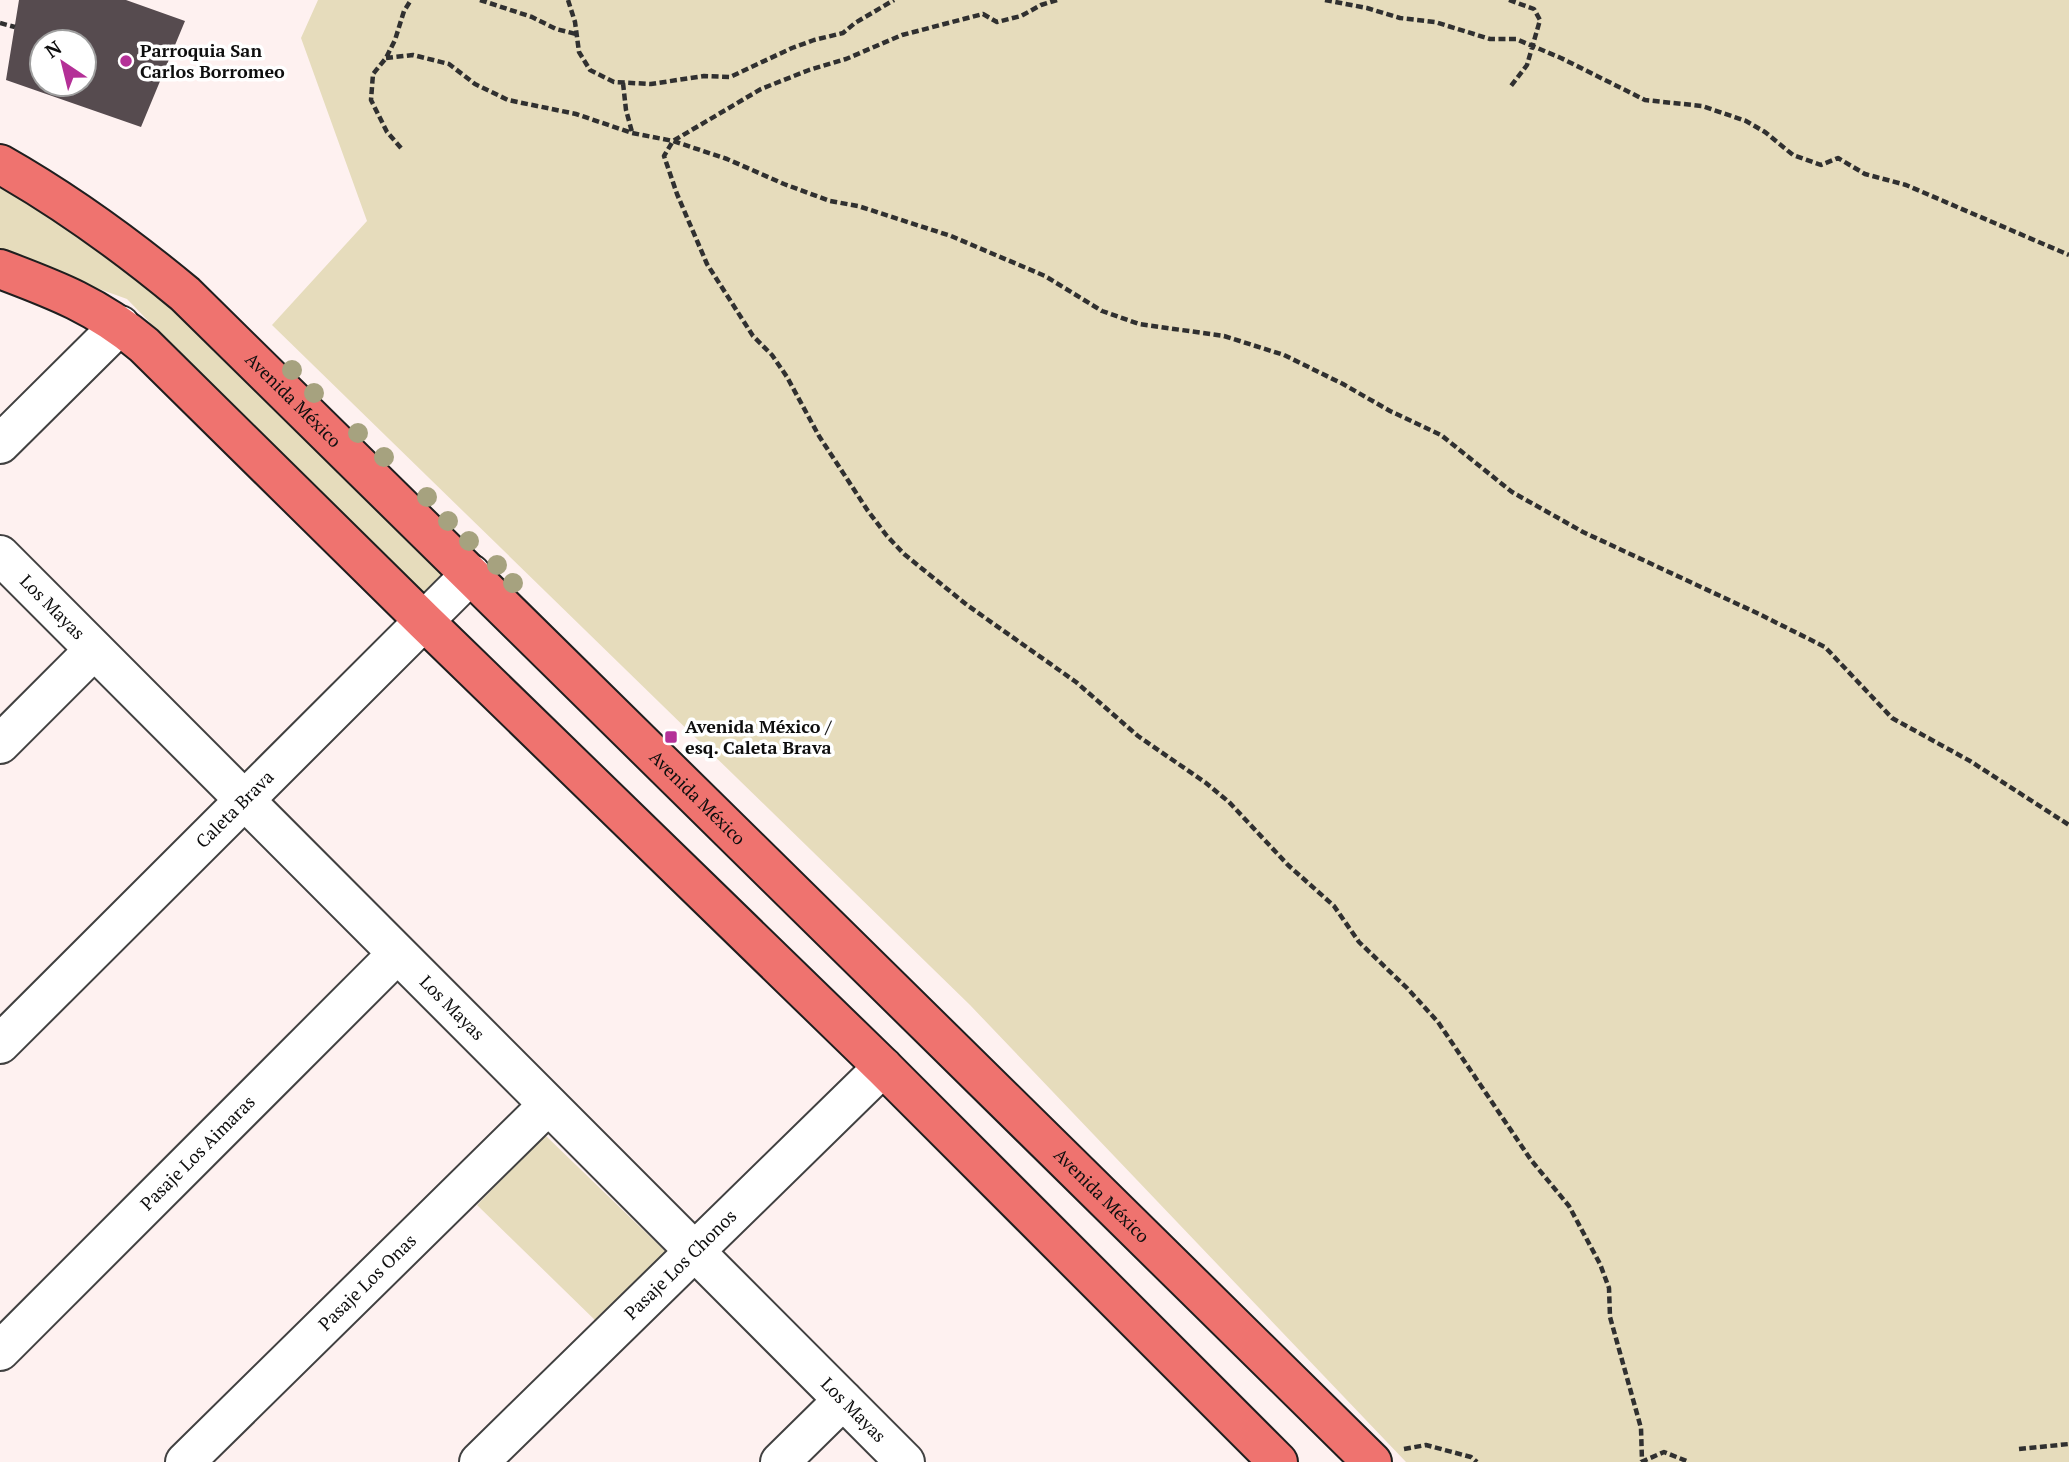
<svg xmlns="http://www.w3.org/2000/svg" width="2069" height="1462" font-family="'PT Serif',serif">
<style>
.green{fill:#e6dcbc}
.building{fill:#564b4f;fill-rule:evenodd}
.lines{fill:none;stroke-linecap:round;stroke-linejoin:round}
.minor-casing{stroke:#414141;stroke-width:42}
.major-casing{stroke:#1f1f1f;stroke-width:42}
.path{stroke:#303030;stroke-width:4.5;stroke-dasharray:7 3.5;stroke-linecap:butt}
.minor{stroke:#fff;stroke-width:38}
.major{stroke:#ef736f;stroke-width:38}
.tree{fill:#a6a27f}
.poi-dot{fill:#b43097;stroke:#fff;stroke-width:2.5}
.labels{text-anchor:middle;stroke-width:7;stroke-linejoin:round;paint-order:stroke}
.poi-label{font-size:18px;font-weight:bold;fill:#0e0e0e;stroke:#fff;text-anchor:start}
.street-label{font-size:18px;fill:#0e0e0e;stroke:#fff}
</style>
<rect width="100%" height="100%" fill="#fef1f0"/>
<path class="green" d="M318 0H2069V1462H1406L970 1005 272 325 367 221 301 38Z
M0 188 57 216 153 284 447 577 426 598 349 528 127 299 0 253Z
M545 1135 669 1255 600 1325 477 1205Z"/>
<path class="building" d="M19 0H126L185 21 141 127 6 80ZM42 42H84V84H42Z"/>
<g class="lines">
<g class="minor-casing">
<g id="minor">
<path d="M0 444 120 325"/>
<path id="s1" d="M0 555 905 1462"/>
<path d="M0 744 94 650"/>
<path id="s2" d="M0 1044 471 574"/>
<path id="s3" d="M0 1351 397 954"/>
<path id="s4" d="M185 1462 548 1105"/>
<path id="s5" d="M479 1462 883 1067"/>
<path d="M780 1462 843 1400"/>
</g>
</g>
<g class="major-casing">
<g id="major">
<path id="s6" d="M0 164C67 202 126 245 185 294L1372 1462"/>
<path d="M0 269C56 290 98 306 144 345L424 621 883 1067 1278 1462"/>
</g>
</g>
<path class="path" d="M480 0 532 17 556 29 576 34
M568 0 575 22 579 52 590 70 614 82 651 84 704 76 730 77 792 48 814 40 843 33 855 23 894 0
M1057 0 1041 5 1021 16 997 22 983 14 902 35 846 59 809 70 761 89 673 141 664 156 677 194 707 264 753 336 772 355 787 377 819 436 868 511 887 536 904 554 967 605 1076 682 1138 736 1206 783 1229 802 1288 865 1334 906 1359 942 1407 988 1438 1022 1531 1160 1569 1206 1600 1264 1609 1288 1610 1317 1641 1428 1642 1461
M1325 0 1367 8 1400 18 1435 22 1490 39H1516L1561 58 1645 100 1702 106 1746 121 1765 132 1793 155 1821 165 1838 158 1865 174 1906 185 2069 255
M1509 0 1534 9 1540 20 1527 65 1511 86
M0 23 15 27
M386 58 413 55 449 64 475 84 508 100 576 114 632 133 673 141 727 159 784 184 830 201 858 206 951 236 1045 276 1102 311 1139 324 1224 336 1284 355 1343 384 1390 411 1441 435 1512 492 1583 532 1759 614 1825 647 1892 718 1970 761 2069 825
M623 83 626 110 632 132
M401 148 387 132 371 100 373 74 386 58 395 40 404 11 411 0
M1404 1449 1426 1445 1471 1457 1477 1462
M2019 1449 2069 1444
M1641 1462 1664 1452 1689 1462"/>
<use href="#minor" class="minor"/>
<use href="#major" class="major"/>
</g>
<g class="tree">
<circle cx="292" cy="370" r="10"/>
<circle cx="314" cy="393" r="10"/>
<circle cx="358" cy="433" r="10"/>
<circle cx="384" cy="457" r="10"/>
<circle cx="427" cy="497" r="10"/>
<circle cx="448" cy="521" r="10"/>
<circle cx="469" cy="541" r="10"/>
<circle cx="497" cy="565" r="10"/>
<circle cx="513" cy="583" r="10"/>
</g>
<g class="poi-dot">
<circle cx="126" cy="61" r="7"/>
<rect x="664" y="730" width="14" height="14" rx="3.5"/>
</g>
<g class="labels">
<g class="poi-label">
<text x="140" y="57">Parroquia San<tspan x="140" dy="21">Carlos Borromeo</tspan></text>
<text x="685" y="733">Avenida México /<tspan x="685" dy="21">esq. Caleta Brava</tspan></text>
</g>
<g class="street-label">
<text dy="6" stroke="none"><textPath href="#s6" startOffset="378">Avenida México</textPath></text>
<text dy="6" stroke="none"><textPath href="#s1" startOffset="74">Los Mayas</textPath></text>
<text dy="6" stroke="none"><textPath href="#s6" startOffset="945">Avenida México</textPath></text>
<text dy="6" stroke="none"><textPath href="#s2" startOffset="332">Caleta Brava</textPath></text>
<text dy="6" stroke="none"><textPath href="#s1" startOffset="640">Los Mayas</textPath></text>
<text dy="6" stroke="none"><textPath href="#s3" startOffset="280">Pasaje Los Aimaras</textPath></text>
<text dy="6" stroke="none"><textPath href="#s6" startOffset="1512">Avenida México</textPath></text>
<text dy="6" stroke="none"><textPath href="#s5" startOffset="282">Pasaje Los Chonos</textPath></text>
<text dy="6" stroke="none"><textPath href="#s4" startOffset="256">Pasaje Los Onas</textPath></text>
<text dy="6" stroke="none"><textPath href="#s1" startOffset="1208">Los Mayas</textPath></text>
</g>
</g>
<g transform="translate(63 63) rotate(325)"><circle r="33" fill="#ffffff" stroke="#9f9f9f" stroke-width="2"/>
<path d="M0-5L12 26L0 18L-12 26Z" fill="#b43097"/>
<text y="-10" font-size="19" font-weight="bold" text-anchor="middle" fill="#0e0e0e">N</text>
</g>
</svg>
